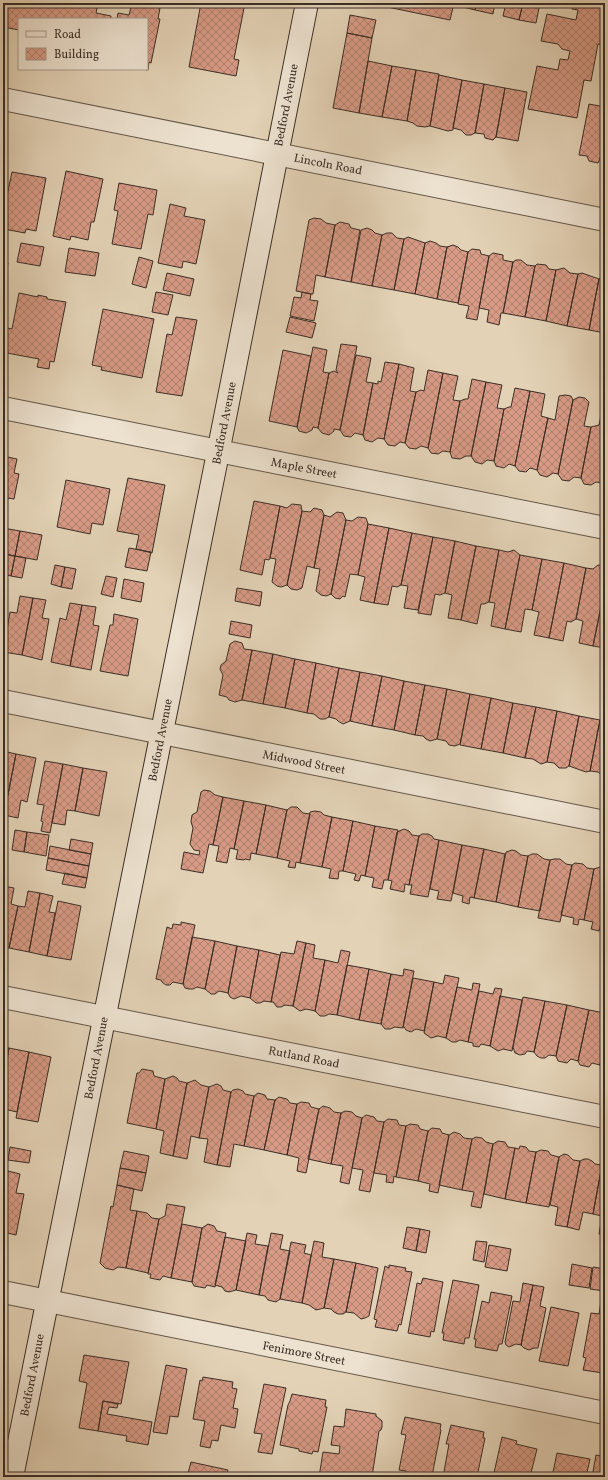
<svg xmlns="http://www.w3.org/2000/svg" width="608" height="1480" font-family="Vollkorn,serif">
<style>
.building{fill:url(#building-cross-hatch);stroke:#3b2e26}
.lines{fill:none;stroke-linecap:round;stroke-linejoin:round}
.street-casing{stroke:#65574a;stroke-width:24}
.secondary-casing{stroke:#3b2e26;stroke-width:24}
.street{stroke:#ede2d0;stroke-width:22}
.secondary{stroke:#ede2d0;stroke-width:22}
.labels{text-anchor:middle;stroke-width:3;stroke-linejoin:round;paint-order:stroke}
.street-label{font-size:12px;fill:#3b2e26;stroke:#ede2d0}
</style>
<defs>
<pattern id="building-cross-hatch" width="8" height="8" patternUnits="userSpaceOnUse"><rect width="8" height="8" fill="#d89b86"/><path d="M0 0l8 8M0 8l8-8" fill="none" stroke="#b07f6d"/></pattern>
</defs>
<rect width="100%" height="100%" fill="#e3d2b6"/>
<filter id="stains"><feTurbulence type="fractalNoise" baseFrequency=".005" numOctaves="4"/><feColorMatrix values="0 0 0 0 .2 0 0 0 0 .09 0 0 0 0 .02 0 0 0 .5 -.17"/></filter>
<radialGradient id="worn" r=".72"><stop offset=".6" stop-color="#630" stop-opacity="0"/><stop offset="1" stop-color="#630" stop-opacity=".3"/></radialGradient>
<path class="building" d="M3 3H98L96 13 111 16V19H19V30L3 27Z
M132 3 160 8 158 19H160L151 63 149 62 148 70 141 69H147V19H117L118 13 129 15Z
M201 3H245L234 59 239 60 236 76 189 67Z
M368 3H454L450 20Z
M460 3H477L475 10 459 6Z
M477 3H495L493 14 475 10Z
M506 3H523L519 20 503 16Z
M523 3H540L536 23 519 20Z
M573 3H605V45L598 44 591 81 584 80 577 118 528 109 537 66 558 70 560 59 568 60 570 51 562 49 558 44 541 41 547 14 576 20 578 10 572 9Z
M350 15 376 20 372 38 347 33Z
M347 33 372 38 359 113 333 108Z
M368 61 392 66 382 117 359 113Z
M392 66 416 70 407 121 382 117Z
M416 70 439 74 430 126 425 127 417 126 413 123 407 121Z
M439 75 462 80 453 128V130L448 131 430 126Z
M462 80 484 84 475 133 471 135H466L461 130 453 128Z
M484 84 505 88 496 137 493 140 485 138 484 134 475 133Z
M505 88 527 92 518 141 496 137Z
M589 104 605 107V136L600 159 598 163 589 161 587 156 579 155Z
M605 136V160L600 159Z
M66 171 103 179 94 222H91L88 240 71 236 70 240 53 236Z
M12 172 46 178 36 231 26 229 25 233 4 229 6 219H3V190L8 191Z
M119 183 157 190 153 215 148 214 141 249 112 244 118 211 114 210Z
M170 204 186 208 184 216 205 220 196 264 183 261 182 268 158 263Z
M314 218 321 219 326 223 335 225 325 277 316 275 313 294H311L296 291 309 220Z
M340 222 349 224 351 228 360 230 351 282 325 277 335 225Z
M367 228 372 230 375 233 382 235 372 286 351 282 361 230Z
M387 233H392L397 238 404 239 394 290 372 286 382 235Z
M408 237 425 243 415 294 394 290 404 239Z
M430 241 436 243 440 246 447 247 437 299 415 294 425 243Z
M21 243 44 247 40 266 17 262Z
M453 245 458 247 461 250 468 252 458 303 437 299 447 247Z
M69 248 99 253 95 276 65 272Z
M472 249 480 250 481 254 489 256 477 320 466 318 469 306 458 304 468 252Z
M493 253 503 255V260L513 262 503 313H501L499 325 487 322 489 310 479 308 489 256Z
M139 257 153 261 146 288 132 284Z
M516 260H521L527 265 535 266 525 317 503 313 513 262Z
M3 261 8 263 3 288Z
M537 264 546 265 549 269 556 270 546 321 525 317 535 266Z
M564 268 570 273 578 274 567 326 546 321 556 270Z
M167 273 194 279 190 296 163 290Z
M582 273 599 279 589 330 567 326 578 274Z
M602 276 605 277V333L589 330 599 279Z
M156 292 173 295 168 315 152 312Z
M302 292 311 294 310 300 318 301 314 321 290 316 294 297 301 298Z
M19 293 38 297V295L47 297V299L66 302 54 362 50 361 49 369 37 367 39 359 7 353 8 350 3 349V327L12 329Z
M103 309 154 319 142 378 101 370 102 367 92 365Z
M176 317 197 320 182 396 156 392 167 334 172 335Z
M290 317 316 323 312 338 286 332Z
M341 344 357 346 340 430 334 429V431L329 435 322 433 318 428 329 373 334 371 338 373 336 370Z
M313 347 327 350 323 372 329 373 318 428 313 427 312 430 306 433 299 431 297 427Z
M283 350 311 356 297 427 269 421Z
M356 355 371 358 366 382 373 383 363 435 355 433 351 437 344 436 340 430Z
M385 362 399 364 384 439 378 438 372 442 365 440 363 435 373 383 378 384V381L381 382Z
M399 364 414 368 410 391 416 392 405 443 400 442 395 446 388 445 384 439Z
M428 370 443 373 428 448 421 446 416 449 409 448 405 443 416 392 421 390 424 391Z
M443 373 458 376 453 400 460 401 450 452 443 451 438 454 431 453 428 448Z
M472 379 486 382 471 456H466L460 459 452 458 450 452 460 401 465 399H468Z
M486 382 502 385 497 408 504 409 494 461 487 460 482 464 475 462 471 456Z
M515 388 530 391 515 466 509 464 504 468 496 466 494 461 504 409 509 407H511Z
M530 391 545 394 541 416 548 418 537 470 530 468 526 472 519 471 515 466Z
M565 395 571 396 573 400 558 474 553 473 547 477 540 475 537 470 548 418 555 420 559 396Z
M579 397 585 398 589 402 584 426 591 427 581 478 574 477 569 481 562 480 558 474 573 400Z
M603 405H605V468L602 483 596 482 591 485 584 484 581 478 591 427 599 425Z
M3 456 17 459 14 473 19 474 14 499 8 498 4 518Z
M605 468V487L602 483Z
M128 478 165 485 152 553 136 549 139 535 117 531Z
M66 480 110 489 103 525 92 523 90 534 57 527Z
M254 501 280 506 270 558 269 560 265 559 262 575 240 570Z
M292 504 301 505 302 511 287 585 281 587 277 586 272 582 276 559 270 558 280 506 287 508Z
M314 508 322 510 324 515 314 568 307 566 302 588 297 590 291 589 287 585 302 511 310 512Z
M337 512 343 513 346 520 331 594 326 596 321 595 316 591 320 569 314 568 324 515 330 517Z
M358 517 366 518 368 524 358 575 350 574 345 597 343 596 340 599 335 598 331 594 346 520 352 521Z
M368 524 389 528 374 603 360 600 365 577 358 575Z
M3 528 20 531 15 556 3 554Z
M389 528 412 533 401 585 397 587 392 586 388 605 374 603Z
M20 531 42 535 37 560 15 556Z
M412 533 433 537 418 610 404 608 408 586 401 585Z
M433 537 455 541 445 593 440 595 435 594 431 615 418 613Z
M455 541 476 546 461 620 448 618 452 595 445 593Z
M476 546 499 550 489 602 484 604H481L477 624 461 620Z
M129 548 151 552 147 571 125 567Z
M499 550 508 552 514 550 520 555 505 629 491 626 495 603 489 602Z
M5 554 15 556 11 576 3 574Z
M520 555 542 559 532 610 525 609 521 632 505 629Z
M15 556 26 558 22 578 11 576Z
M542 559 564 563 549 638 534 635 539 612 532 610Z
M564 563 586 568 576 619 571 622 567 621 563 641 549 638Z
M55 565 65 567 61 587 51 584Z
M598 565 605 566V587L593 646 579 643 583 621 576 619 586 568 593 569Z
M65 567 76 569 72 589 61 587Z
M106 576 117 578 113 597 101 594Z
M124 579 144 583 141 602 121 598Z
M605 587V648L593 646Z
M237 588 262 592 260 606 235 601Z
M20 596 33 598 22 655 3 652 10 612 17 613Z
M33 598 46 600 42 618 49 619 42 660 22 655Z
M70 603 82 605 70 666 51 662 60 618 66 620Z
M82 605 96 607 93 625 99 626 91 670 70 666Z
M114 614 138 619 128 676 100 671 110 625H113Z
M231 621 252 625 250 638 229 634Z
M235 641 242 643 244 649 252 650 242 700 235 702 229 700 227 697 219 695 223 675 220 669 221 665 226 661 230 644Z
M252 650 273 654 263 704 242 700Z
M273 654 295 659 285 708 263 704Z
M295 659 316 663 307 713 285 708Z
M316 663 339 668 329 717 325 719H320L314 714 307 713Z
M339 668 360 672 350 721 343 724 338 721 336 719 329 717Z
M360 672 382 676 372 726 350 721Z
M382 676 404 681 394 730 372 726Z
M404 681 425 685 415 735 394 730Z
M425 685 447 689 437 739 430 741 426 739 423 736 415 735Z
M447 689 470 694 460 744 455 746 449 745 446 741 437 739Z
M470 694 491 698 481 749 460 745Z
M491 698 513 703 503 753 481 749Z
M513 703 536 707 525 758 503 753Z
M536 707 557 711 547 762 541 764 533 759 525 758Z
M557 711 579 716 569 766 566 768H559L554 763 547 762Z
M579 716 600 720 590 771 586 772 569 766Z
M600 720 605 721V777L598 772 590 771Z
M3 751 16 754 4 815H3Z
M16 754 36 758 27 802 21 800 18 818 4 815Z
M45 761 63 764 50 833 41 831 43 822 41 821 44 805 37 804Z
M63 764 83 768 75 811 67 810 65 825 52 823Z
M83 768 107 772 99 816 75 811Z
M204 790 210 791 215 795 223 797 213 845 209 844 203 873 181 869 184 852 199 855 200 851 194 850 190 844 193 828 191 822 192 815 197 812 201 792Z
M223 797 244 801 234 849 230 848 227 863 216 861 219 846 213 845Z
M244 801 266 805 256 854 251 853 250 860 245 859 244 860 236 859 238 850 234 849Z
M266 805 287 810 277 858 256 854Z
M291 807H297L303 813 310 814 300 863 296 862 295 868 288 867 290 861 277 858 287 810Z
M315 811 321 812 324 815 332 817 322 867 300 863 310 812Z
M332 817 353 821 343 871H339L338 879 329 878 331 869 322 867Z
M353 821 375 826 365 876 361 875 359 881 354 880 356 874 343 871Z
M375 826 398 830 388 880H384L382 889 372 887 374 878 365 876Z
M404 829 409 831 412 835 419 836 409 885 405 884 404 892 390 889 392 881 388 880 397 832Z
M15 830 27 832 24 852 12 850Z
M27 832 49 835 46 856 24 852Z
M422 834H428L432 836 434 839 439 840 428 897 410 894 412 885H409L419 836Z
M71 839 93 843 91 854 69 850Z
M439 840 462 845 451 901 437 899 439 891 430 889Z
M462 845 484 849 474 898 470 897 469 904 462 902 463 896 453 893Z
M50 846 91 854 89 866 48 858Z
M484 849 505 854 496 902 474 898Z
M512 850 516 851 521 855 528 856 518 907 496 902 506 852Z
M532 854H537L544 859 550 860 540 911 518 907 528 856Z
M48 858 89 866 87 878 46 870Z
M554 859H560L566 864 572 865 560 922 538 918 550 860Z
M575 863 583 864 587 868 594 869 584 920 579 919 578 925 573 924 574 918 561 915 572 865Z
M600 867 605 869V924L601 923 599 931 591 929 593 922 584 920 594 869Z
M65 873 87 878 85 888 62 884Z
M3 886 14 888 11 904 18 906 9 948 3 947Z
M28 891 40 893 29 952 9 948 18 906 25 907Z
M40 893 53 896 49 912 55 913 47 956 29 952Z
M58 901 81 906 71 960 47 956Z
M181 922 195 925 183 984 173 982 170 985H166L162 982 161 980 156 979 167 927 172 929 173 924 181 925Z
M192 937 215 941 205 989 197 987 193 989H189L185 988 183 984Z
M215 941 237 946 228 993 219 991 215 994H211L205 989Z
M297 941 306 943 293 1006 285 1005 281 1007H277L273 1002H271L281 952 294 954Z
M306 943 315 945 313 958 325 960 315 1011 306 1009 300 1011 293 1006Z
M237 946 259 950 250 998 241 996 234 999 230 997 228 993Z
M259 950 280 955 271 1002 264 1001 260 1003H256L250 998Z
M341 950 350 952 337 1015 329 1014 325 1016H320L315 1011 325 960 338 963Z
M347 965 369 969 359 1020 337 1015Z
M369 969 391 974 381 1024 359 1020Z
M404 969 414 971 403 1028 395 1027 390 1029H385L381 1024 391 974 403 976Z
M445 975 459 978 446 1038 438 1036 431 1038 424 1033 434 982 443 984Z
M413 978 434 982 424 1031 416 1029 411 1032 406 1030 404 1027H403Z
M473 983 480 984 468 1042 460 1040 456 1042H452L446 1038 457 987 472 990Z
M495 988 502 989 490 1046 481 1044 479 1047 473 1046V1043L468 1042 479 991 493 994Z
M500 996 522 1000 512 1051 503 1049 498 1051 490 1046Z
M523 997 545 1001 534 1052 527 1051 525 1054 520 1055 515 1053 513 1047Z
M545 1001 567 1005 556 1056 549 1055 545 1058H541L537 1056 534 1052Z
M567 1005 589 1010 578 1061 571 1059 567 1063 558 1061 556 1056Z
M589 1010 605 1013V1038L600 1065 592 1063 589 1067 580 1065 578 1061Z
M605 1038V1071H602L600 1065Z
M3 1047 9 1048 3 1080Z
M9 1048 29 1052 17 1112 4 1109 7 1093 3 1092V1080Z
M29 1052 51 1057 38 1122 16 1118Z
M142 1069 153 1071 154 1076 165 1079 156 1129 127 1123 137 1073H139Z
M173 1076 177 1078 179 1081 187 1083 173 1156 160 1153 164 1131 156 1129 165 1079Z
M195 1080 201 1085 209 1087 199 1138 191 1136 187 1159 173 1156 187 1083Z
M217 1084 221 1086 223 1090 231 1092 217 1165 204 1162 208 1139 199 1138 209 1087Z
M238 1089 243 1091 245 1094 254 1096 244 1146 234 1144 230 1167 217 1165 231 1092 233 1090Z
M258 1093 265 1095 267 1099 275 1100 264 1150 244 1146 254 1096Z
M279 1097 287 1099 290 1103 297 1104 287 1155 264 1150 275 1100Z
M301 1102 309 1103 311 1107 319 1109 306 1173 297 1171 299 1158 287 1155 297 1104Z
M323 1106 330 1108 334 1112 341 1113 331 1164 308 1159 319 1109Z
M345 1111 352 1112 356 1116 362 1118 349 1184 340 1182 343 1166 331 1164 341 1113Z
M366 1115 374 1117 377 1121 384 1122 370 1192 359 1190 363 1170 352 1168 362 1118Z
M388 1119 397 1120 399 1125 406 1126 396 1177 394 1176 393 1183 386 1182 387 1175 374 1173 384 1122Z
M410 1124 418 1125 420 1129 428 1131 418 1181 396 1177 406 1126Z
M432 1128 440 1129 442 1133 449 1135 438 1193 429 1191 430 1184 418 1181 428 1131Z
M454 1132 460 1134 464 1138 472 1139 462 1190 439 1185 449 1135Z
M476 1137 482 1138 486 1142 493 1144 481 1208 471 1206 474 1192 462 1190 472 1139Z
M498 1141 505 1142 508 1147 515 1148 505 1199 484 1194 493 1144Z
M520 1146 526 1147 529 1151 536 1152 526 1203 505 1199 515 1148 519 1149Z
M10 1147 31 1151 29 1163 8 1160Z
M541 1150 548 1151 551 1155 559 1157 549 1207 526 1203 536 1152Z
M124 1151 149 1156 146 1173 120 1168Z
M564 1154 568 1155 573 1160 580 1161 567 1227 555 1225 558 1207 550 1205 559 1157Z
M584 1159H588L592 1161 595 1164 602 1165 593 1214 583 1212 579 1230 567 1227 580 1161Z
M605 1164V1235L599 1234 602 1216 593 1214 602 1165Z
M120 1168 146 1173 142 1191 117 1185Z
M3 1170 8 1171 3 1199Z
M8 1171 20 1174 16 1193 24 1194 16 1235 3 1232V1199Z
M117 1185 134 1189 130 1210 137 1211 126 1268 118 1267 113 1270 105 1268 100 1263 111 1206 113 1207Z
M167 1204 185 1207 171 1278 163 1276 160 1280 150 1278 151 1274H148L159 1219 165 1216Z
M137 1211 147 1213 152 1218 159 1219 148 1273 126 1268Z
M182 1224 202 1228 192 1282 171 1278Z
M208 1224 214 1226 217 1231 226 1233 215 1287 207 1285 205 1288 194 1286 192 1282 202 1228Z
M407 1227 420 1229 416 1251 403 1248Z
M420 1229 430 1231 426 1253 416 1251Z
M247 1233 257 1235 255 1244 268 1246 259 1295 236 1290Z
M271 1233 283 1235 280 1249 290 1251 280 1299 276 1302 268 1300 265 1296 259 1295Z
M225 1237 246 1241 236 1290 229 1292 225 1291 222 1287 215 1285Z
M314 1241 324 1243 322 1257 334 1259 324 1308 316 1310 309 1305 302 1303Z
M476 1241 487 1242 484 1262 473 1260Z
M291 1242 306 1245 304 1253 311 1255 302 1303 280 1299Z
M489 1245 511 1249 507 1271 485 1267Z
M334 1259 356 1263 346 1312 343 1314H338L334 1312 331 1309 324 1308Z
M356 1263 378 1268 369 1316 365 1318 361 1319 354 1313 346 1312Z
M572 1264 592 1268 589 1288 569 1285Z
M389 1265 406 1268 405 1271 412 1272 401 1325 399 1324 397 1331 375 1327 377 1320 374 1319 385 1266 389 1268Z
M593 1267 605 1269 604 1291 590 1289Z
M423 1278 443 1282 434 1332 431 1331 430 1337 408 1333 417 1283 421 1284Z
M453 1280 479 1285 469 1338H465L464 1344 443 1340 444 1333H442Z
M523 1283 533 1285 521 1345 516 1344 509 1347 506 1345 505 1342 513 1301 520 1302Z
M533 1285 544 1287 540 1306 546 1308 538 1348H534L529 1350 524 1348 521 1345Z
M491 1292 512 1296 502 1344H499L497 1351 475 1347 476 1339H474L482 1301 489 1303Z
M602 1295 605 1296V1366L603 1373 583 1370 586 1358 583 1357 591 1313 599 1314Z
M551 1307 579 1313 568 1366 539 1361Z
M84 1355 129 1362 121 1404 103 1401 98 1431 79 1428 87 1383 79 1381Z
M166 1365 187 1369 178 1417 170 1416 167 1434 153 1432Z
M203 1377 233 1382 232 1388 237 1389 233 1408 238 1409 235 1428 221 1425 218 1441 212 1440 210 1448 200 1446 205 1421 193 1419 200 1380 202 1381Z
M264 1384 286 1388 272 1454 258 1452 262 1434 254 1433Z
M292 1394 326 1400 325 1407H327L318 1452 313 1451 312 1454 299 1451V1449L280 1445 288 1405 290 1401Z
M103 1401 118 1404 117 1408 109 1407 107 1414 152 1422 148 1445 126 1441 127 1436 98 1431Z
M346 1409 376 1414V1416L382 1421V1427L381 1430 379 1431 372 1477H319L323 1452 339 1454 340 1446 331 1445 334 1426 344 1427Z
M405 1417 441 1424 440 1429 441 1430 432 1476 428 1475 427 1477H416L405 1475 406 1471 399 1470 406 1435 401 1434Z
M451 1425 484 1432 483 1438H485L477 1477H443L449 1444H446Z
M502 1437 517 1441 516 1444 537 1449 530 1477H506V1476L494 1473Z
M557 1453 590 1459 586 1477H552Z
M596 1455 605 1457V1477H592Z
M191 1462 228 1470 226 1477H187Z"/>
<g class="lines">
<g class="street-casing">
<path id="street" d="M3 99 605 220
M3 408 605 528
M3 701 605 822
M3 997 605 1117
M3 1292 605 1413"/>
</g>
<g class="secondary-casing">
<path id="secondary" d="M12 1477 215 468 307 3"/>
</g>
<use href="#street" class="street"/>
<use href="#secondary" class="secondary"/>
</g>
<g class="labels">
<g class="street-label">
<text transform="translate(286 105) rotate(-79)" y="4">Bedford Avenue</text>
<text transform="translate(328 164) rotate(11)" y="4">Lincoln Road</text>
<text transform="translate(224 423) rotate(-79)" y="4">Bedford Avenue</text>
<text transform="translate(304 468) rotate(11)" y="4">Maple Street</text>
<text transform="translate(160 740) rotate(-79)" y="4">Bedford Avenue</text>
<text transform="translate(304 762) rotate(11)" y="4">Midwood Street</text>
<text transform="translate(304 1057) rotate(11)" y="4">Rutland Road</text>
<text transform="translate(96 1058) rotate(-79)" y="4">Bedford Avenue</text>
<text transform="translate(304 1353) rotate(11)" y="4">Fenimore Street</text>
<text transform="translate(32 1375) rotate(-79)" y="4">Bedford Avenue</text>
</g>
</g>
<rect width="608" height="1480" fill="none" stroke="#e3d2b6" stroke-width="16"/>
<rect x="4" y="4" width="600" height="1472" fill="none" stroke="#3b2e26" stroke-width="2"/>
<rect x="8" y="8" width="592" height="1464" fill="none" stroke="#3b2e26"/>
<rect x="18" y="18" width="130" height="52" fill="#ede2d0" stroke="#a69a8c"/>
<rect x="26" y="31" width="20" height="6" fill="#ede2d0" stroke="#a69a8c"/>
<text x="54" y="38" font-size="12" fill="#3b2e26">Road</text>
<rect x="26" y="48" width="20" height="12" fill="url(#building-cross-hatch)" stroke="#a69a8c"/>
<text x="54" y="58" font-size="12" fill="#3b2e26">Building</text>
<rect width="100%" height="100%" filter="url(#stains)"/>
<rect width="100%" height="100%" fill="url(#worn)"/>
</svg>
